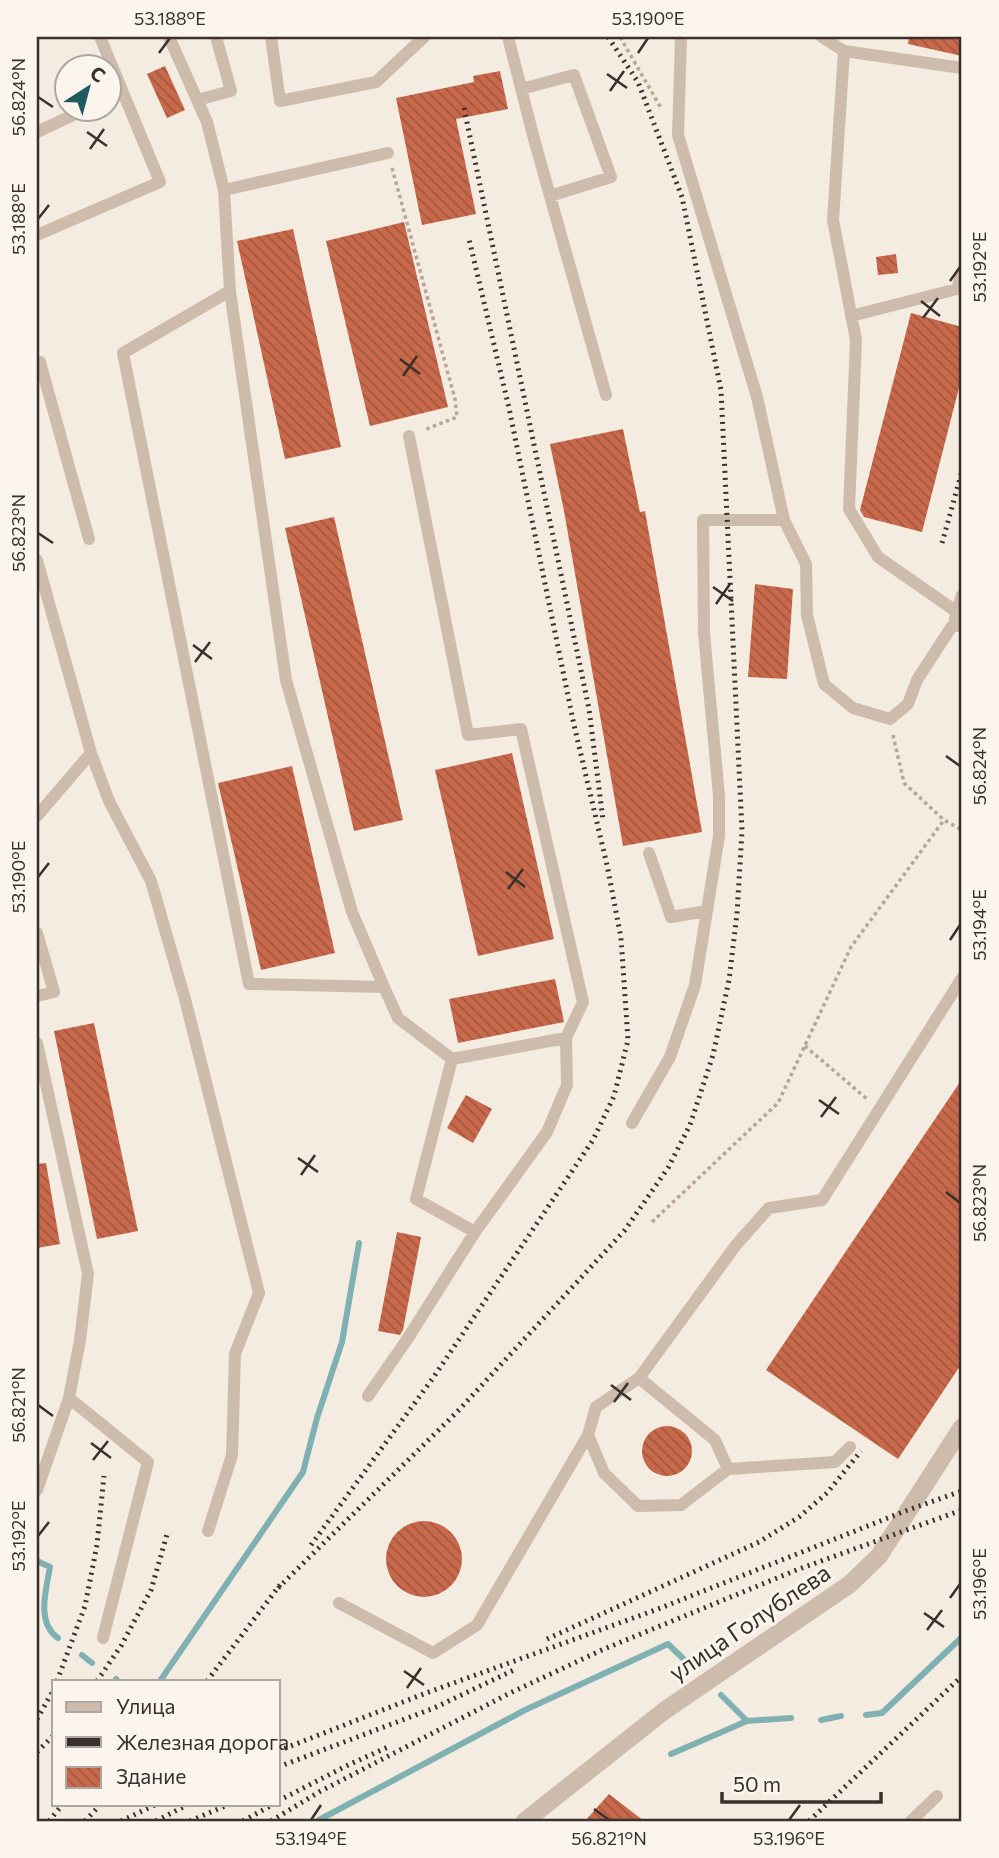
<svg xmlns="http://www.w3.org/2000/svg" width="999" height="1858" font-family="Commissioner,sans-serif">
<style>
.lines{fill:none;stroke-linecap:round;stroke-linejoin:round}
.stream{stroke:#7fb0b2;stroke-width:6}
.building{fill:url(#building-back-hatch)}
.path{stroke:#b9a596;stroke-width:3.5;stroke-dasharray:3.5 3.5;stroke-linecap:butt}
.lane{stroke:#cdbbac;stroke-width:12}
.street{stroke:#cdbbac;stroke-width:18}
.rail{stroke:#3b302b;stroke-width:5;stroke-dasharray:2 5;stroke-linecap:butt}
.ticks{fill:none;stroke:#3b302b;stroke-width:2.5}
.labels{text-anchor:middle;stroke-width:6;stroke-linejoin:round;paint-order:stroke}
.street-label{font-size:24px;fill:#3b302b;stroke:#fbf5ee}
.neatline{fill:none;stroke:#3b302b;stroke-width:2.5}
.ticks-label{font-size:18px;text-anchor:middle;fill:#3b302b}
</style>
<defs>
<pattern id="building-back-hatch" width="6" height="6" patternUnits="userSpaceOnUse" patternTransform="scale(1.75)"><rect width="6" height="6" fill="#c8694b"/><path d="M-1 5l2 2M0 0l6 6M5-1l2 2" fill="none" stroke="#a4573f"/></pattern>
</defs>
<rect width="100%" height="100%" fill="#f4ebe1"/>
<g class="lines">
<path class="stream" d="M37 1561 50 1567C46 1590 36 1623 58 1638
M82 1655 92 1663
M116 1679 118 1681
M160 1681 303 1472 317 1418 342 1342 359 1243
M721 1695 747 1721
M866 1715 882 1713 962 1637
M821 1720 841 1716
M671 1754 747 1721 791 1718
M317 1821 525 1710 668 1644 693 1668"/>
</g>
<path class="building" d="M909 37H962V56L908 44Z
M165 66 185 110 167 118 147 74Z
M500 71 508 109 456 119 476 214 422 225 396 98 474 82 473 76Z
M404 222 448 407 370 426 326 241Z
M293 229 341 447 285 459 237 241Z
M896 254 898 273 878 275 876 257Z
M911 313 962 327V376L922 532 864 517 860 510Z
M623 429 640 512 645 511 702 832 623 846 564 511 550 444Z
M334 517 403 820 354 831 285 528Z
M755 584 793 589 787 679 748 677Z
M512 753 554 939 478 956 435 770Z
M292 766 335 953 261 970 218 783Z
M555 979 564 1022 458 1043 449 999Z
M94 1023 138 1231 97 1239 54 1031Z
M962 1079V1363L898 1459 766 1370Z
M466 1095 492 1109 473 1143 447 1128Z
M46 1163 60 1244 37 1248V1164Z
M397 1232 421 1237 403 1330 400 1335 378 1331Z
M642 1451a25 25 0 1 1 50 0a25 25 0 1 1-50 0Z
M386 1559a38 38 0 1 1 76 0a38 38 0 1 1-76 0Z
M609 1794 644 1821H585Z"/>
<g class="lines">
<path class="path" d="M620 37 661 108
M392 168 455 399 457 417 424 430
M893 735 904 783 944 820 962 830
M805 1046 867 1099
M652 1222 778 1103 851 947 944 820"/>
<path class="lane" d="M169 37 207 122 224 190 230 291 286 680 352 912 384 987 398 1018 452 1059 416 1199 475 1232
M271 37 280 101 376 82 424 37
M508 37 534 139 606 395
M681 37 678 135 757 397 784 520
M822 37 844 51 833 220 856 340 849 509 878 557 957 612
M844 51 962 68
M521 89 574 75 611 177 550 196
M108 99 123 93
M197 100 231 91 216 37
M37 132 88 108
M224 190 388 153
M37 235 160 182 100 37
M230 291 123 353 249 984 384 987
M851 316 957 289 962 273
M37 362H40L89 539
M409 436 468 735 521 729 583 1002 566 1038
M37 560 91 753 37 816
M955 619 962 595
M91 753 109 801 151 881 185 999 259 1293 235 1354 232 1455 208 1531
M649 853 671 917 707 911
M37 933 54 992 37 996
M37 1043 88 1274 80 1340 69 1398
M632 1123 670 1057 695 985 719 836V796L704 633 703 520H784L806 564 807 615 824 684 853 708 890 719 908 704 917 680 952 626H962
M639 1378 715 1440 728 1469 681 1505 638 1506 604 1473 588 1435 596 1407 639 1378 736 1245 769 1208 822 1200 962 978
M368 1396 408 1338 475 1232 547 1132 567 1085 566 1038 452 1059
M728 1469 835 1462 850 1447
M37 1490 69 1398 148 1462 103 1638
M339 1603 433 1653 477 1625 588 1435
M911 1821 937 1796"/>
<path class="street" d="M525 1821 664 1711 850 1584 879 1556 962 1427"/>
<path class="rail" d="M464 108 589 709 603 820
M942 543 962 471
M311 1545 433 1378 593 1140 614 1096 628 1040 621 938 607 865 574 725 509 408 469 239
M278 1588 457 1412 625 1230 668 1168 690 1125 713 1055 729 980 737 914 742 831 721 390 682 197 638 82 608 37
M547 1639 759 1542 799 1517 827 1493 861 1451
M57 1681 85 1606 97 1545 104 1476
M97 1681 121 1646 151 1590 168 1531
M207 1681 283 1581
M37 1719 54 1689
M278 1751 426 1693 658 1609 908 1510 962 1491
M37 1752 54 1735
M278 1767 434 1708 514 1670
M278 1801 346 1766 388 1747
M49 1821 63 1804
M85 1821 101 1804
M121 1821 157 1804
M156 1821 189 1804
M190 1821 230 1804
M243 1821 274 1804
M271 1821 319 1792 510 1693 604 1649 799 1569 962 1510
M809 1821 962 1676"/>
</g>
<path class="ticks" d="M159 53 170 38M638 53 648 38M607 74 627 88M610 91 624 71M38 97 53 107M87 132 107 146M90 149 104 129M38 219 49 205M950 281 960 267M921 301 940 316M923 318 938 298M400 359 420 374M403 376 417 356M38 533 53 543M713 587 733 601M716 604 730 584M193 645 212 659M195 662 210 642M946 756 960 766M506 872 525 887M38 877 49 863M508 889 523 869M950 940 960 925M819 1100 839 1114M821 1117 836 1097M298 1158 318 1172M301 1175 315 1155M946 1192 960 1203M611 1385 631 1400M614 1402 628 1383M38 1405 53 1416M91 1443 111 1458M93 1460 108 1441M38 1536 49 1522M950 1598 960 1584M924 1613 944 1627M927 1630 942 1610M404 1671 424 1685M407 1688 421 1668M594 1809 609 1820M311 1820 321 1805M789 1820 800 1805"/>
<g class="labels">
<g class="street-label">
<text transform="translate(750 1623) rotate(-34)" y="8">улица Голублева</text>
</g>
</g>
<rect width="999" height="1858" fill="none" stroke="#fbf5ee" stroke-width="77"/>
<rect x="52" y="1680" width="228" height="126" fill="#fbf5ee" stroke="#aea6a0" stroke-width="2"/>
<rect x="66" y="1702" width="35" height="10" fill="#cdbbac" stroke="#aea6a0" stroke-width="2"/>
<text x="116" y="1714" font-size="21" fill="#3b302b">Улица</text>
<rect x="66" y="1737" width="35" height="10" fill="#3b302b" stroke="#aea6a0" stroke-width="2"/>
<text x="116" y="1750" font-size="21" fill="#3b302b">Железная дорога</text>
<rect x="66" y="1767" width="35" height="21" fill="url(#building-back-hatch)" stroke="#aea6a0" stroke-width="2"/>
<text x="116" y="1784" font-size="21" fill="#3b302b">Здание</text>
<g transform="translate(88 88) rotate(36)"><circle r="33" fill="#fbf5ee" stroke="#aea6a0" stroke-width="2"/>
<path d="M0-5L12 26L0 18L-12 26Z" fill="#1f5a5e"/>
<text y="-10" font-size="19" font-weight="bold" text-anchor="middle" fill="#3b302b">С</text>
</g>
<path d="M722 1792v10h159v-10" fill="none" stroke="#3b302b" stroke-width="3.5"/>
<text x="733" y="1792" font-size="21" fill="#3b302b" stroke="#fbf5ee" stroke-width="5" paint-order="stroke">50 m</text>
<rect x="38" y="38" width="922" height="1782" class="neatline"/>
<g class="ticks-label">
<text x="170" y="25">53.188°E</text>
<text x="648" y="25">53.190°E</text>
<text transform="translate(19 97) rotate(-90)" y="6">56.824°N</text>
<text transform="translate(19 219) rotate(-90)" y="6">53.188°E</text>
<text transform="translate(980 267) rotate(-90)" y="6">53.192°E</text>
<text transform="translate(19 533) rotate(-90)" y="6">56.823°N</text>
<text transform="translate(980 766) rotate(-90)" y="6">56.824°N</text>
<text transform="translate(19 877) rotate(-90)" y="6">53.190°E</text>
<text transform="translate(980 925) rotate(-90)" y="6">53.194°E</text>
<text transform="translate(980 1203) rotate(-90)" y="6">56.823°N</text>
<text transform="translate(19 1405) rotate(-90)" y="6">56.821°N</text>
<text transform="translate(19 1536) rotate(-90)" y="6">53.192°E</text>
<text transform="translate(980 1584) rotate(-90)" y="6">53.196°E</text>
<text x="311" y="1845">53.194°E</text>
<text x="609" y="1845">56.821°N</text>
<text x="789" y="1845">53.196°E</text>
</g>
</svg>
